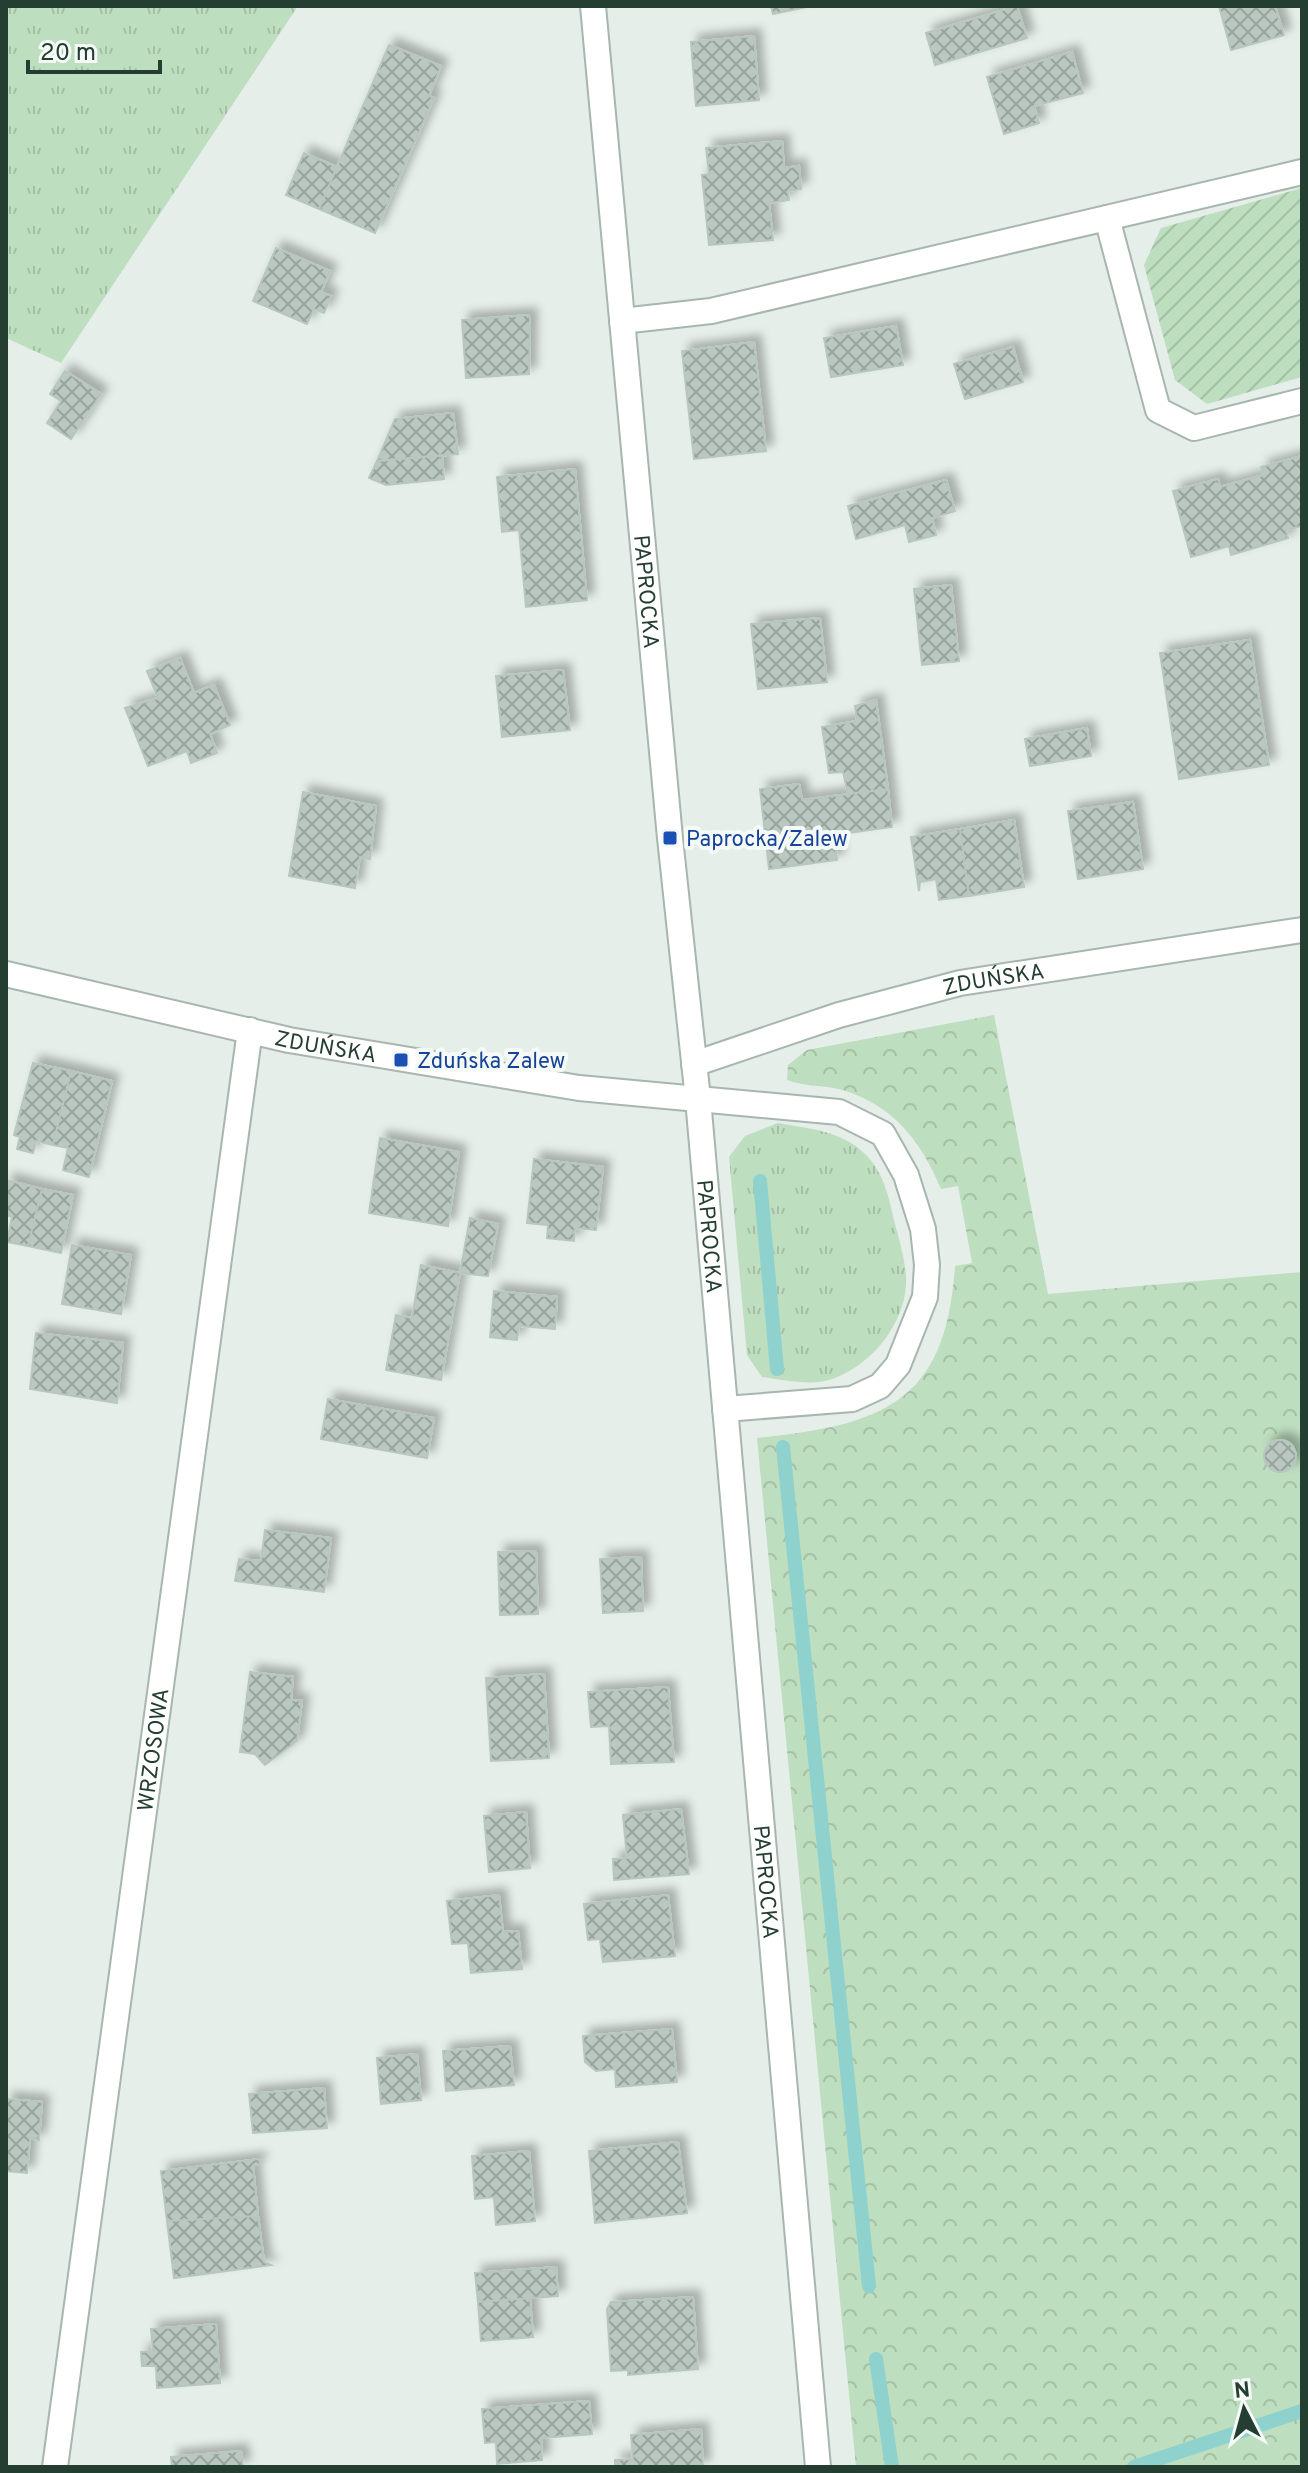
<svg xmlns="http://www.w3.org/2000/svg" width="1308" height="2473" font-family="Overpass,sans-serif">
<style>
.grass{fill:url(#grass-tufts)}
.park{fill:url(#park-crowns)}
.garden{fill:url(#garden-furrows)}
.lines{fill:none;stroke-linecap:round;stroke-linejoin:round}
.stream{stroke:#8ed1cd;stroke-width:14}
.building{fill:url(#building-cross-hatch);stroke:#b7c7bd;stroke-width:2;filter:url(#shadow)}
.service-casing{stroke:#a7b6ae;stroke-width:28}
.minor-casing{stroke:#a7b6ae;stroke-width:28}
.tertiary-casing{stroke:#a7b6ae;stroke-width:28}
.service{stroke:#fff;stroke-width:24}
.minor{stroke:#fff;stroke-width:24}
.tertiary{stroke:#fff;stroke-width:24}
.transit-dot{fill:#1a4fb4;stroke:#f5faf7;stroke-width:3}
.labels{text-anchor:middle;stroke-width:8;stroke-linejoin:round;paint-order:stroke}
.street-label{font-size:22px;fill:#243f32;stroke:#f5faf7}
.transit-label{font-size:22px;fill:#164399;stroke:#f5faf7;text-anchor:start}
</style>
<defs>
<pattern id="grass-tufts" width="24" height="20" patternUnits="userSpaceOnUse" patternTransform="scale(2)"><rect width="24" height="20" fill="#bedec0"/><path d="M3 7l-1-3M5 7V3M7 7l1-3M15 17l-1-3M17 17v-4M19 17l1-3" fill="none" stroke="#a3c0a5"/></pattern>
<pattern id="park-crowns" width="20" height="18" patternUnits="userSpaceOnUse" patternTransform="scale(2)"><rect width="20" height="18" fill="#bedec0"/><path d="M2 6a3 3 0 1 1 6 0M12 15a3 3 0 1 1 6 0" fill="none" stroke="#a3c0a5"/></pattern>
<pattern id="garden-furrows" width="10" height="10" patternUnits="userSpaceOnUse" patternTransform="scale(2)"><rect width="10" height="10" fill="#bedec0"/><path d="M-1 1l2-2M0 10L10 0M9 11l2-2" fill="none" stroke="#a3c0a5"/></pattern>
<pattern id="building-cross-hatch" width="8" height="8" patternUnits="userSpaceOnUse" patternTransform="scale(2)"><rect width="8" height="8" fill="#bac8c0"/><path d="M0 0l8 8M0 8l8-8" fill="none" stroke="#97a49d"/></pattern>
<filter id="shadow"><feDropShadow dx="7" dy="-7" stdDeviation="4" flood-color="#0004"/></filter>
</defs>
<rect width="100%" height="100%" fill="#e5eee8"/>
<path class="grass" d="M6 6H298L61 363 6 338Z
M778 1123C809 1129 840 1130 864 1153 884 1171 889 1199 895 1224 900 1243 907 1266 906 1285 904 1324 872 1364 835 1378 813 1387 785 1380 762 1377L747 1355 729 1157 745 1136Z"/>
<path class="park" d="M994 1015 1048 1294 1302 1272V2467H856L757 1438C882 1425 946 1404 955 1266L972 1263 958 1186 941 1189C921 1141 894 1106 843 1090 825 1085 805 1087 787 1080L788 1065 807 1050Z"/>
<path class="garden" d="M1302 188V377L1207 404 1175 380 1144 265 1161 228Z"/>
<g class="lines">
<path class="stream" d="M760 1181 777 1369
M783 1447 869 2286
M876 2359 892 2467
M1134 2467 1302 2411"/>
</g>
<path class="building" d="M771 6H811L773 14Z
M1017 6 1027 38 935 65 926 33Z
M1219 6H1275L1284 35 1231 50Z
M754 36 759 100 696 106 691 42Z
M389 45 441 66 429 96 434 98 375 233 319 209Z
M1072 52 1083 93 1034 106 1039 123 1004 134 987 77Z
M782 141 784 168 799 166 801 189 788 191 789 200 769 203 773 240 709 245 702 175 709 174 706 148Z
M304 153 337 167 319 209 286 195Z
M276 248 330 271 321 292 331 296 324 313 314 309 307 324 253 301Z
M530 315 529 374 466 378 462 320Z
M896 326 903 365 831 377 824 338Z
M754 342 766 451 694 459 682 351Z
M1013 347 1023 382 965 399 954 364Z
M65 371 101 394 71 439 47 423 61 401 50 394Z
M453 413 458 454 377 461 395 419Z
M442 455 444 479 386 485 369 478 377 461Z
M1302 456V526L1286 530 1288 538 1231 555 1229 546 1191 557 1173 491 1218 479 1220 487 1264 475 1261 467Z
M575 469 587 600 526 607 519 530 502 532 497 477Z
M946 480 955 511 932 518 936 535 909 542 905 525 856 539 848 506Z
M951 585 959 661 922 665 914 589Z
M820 618 827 682 758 689 751 624Z
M1250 640 1269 765 1179 779 1160 653Z
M180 658 194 693 214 685 230 725 210 734 217 753 191 763 187 751 148 766 125 708 158 698 147 671Z
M563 670 570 730 502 737 496 676Z
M876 700 888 789 848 794 843 772 829 773 822 727 857 721 855 706Z
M1087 728 1091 756 1030 766 1025 739Z
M799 784 802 800 888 789 892 827 834 835 837 860 769 869 760 789Z
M303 792 376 806 370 859 360 857 355 888 289 876Z
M1133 802 1143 869 1078 879 1068 811Z
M1014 820 1024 887 969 896 960 829Z
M960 829 969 896 939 900 936 879 920 882 919 891 911 837Z
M33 1063 71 1071 53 1145 36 1141 33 1153 17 1149 20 1137 14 1135Z
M71 1071 112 1081 89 1177 63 1170 68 1148 53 1145Z
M380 1138 459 1152 448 1226 369 1213Z
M534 1159 603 1167 596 1230 575 1228 574 1241 547 1238 548 1225 527 1223Z
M6 1180 42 1189 28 1246 7 1242 12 1217 6 1215Z
M42 1189 73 1195 61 1253 28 1246Z
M470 1218 498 1224 488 1276 460 1273Z
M72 1245 131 1255 121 1314 62 1304Z
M421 1265 460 1273 441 1380 386 1370 396 1315 412 1318Z
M494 1291 557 1297 555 1329 519 1326 517 1340 490 1337Z
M36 1333 123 1343 117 1403 30 1389Z
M328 1399 434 1418 427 1458 321 1439Z
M1264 1456a16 16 0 1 1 32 0a16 16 0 1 1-32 0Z
M265 1530 331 1538 324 1592 235 1581 239 1559 261 1561Z
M536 1551 538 1614 500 1615 498 1552Z
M641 1557 643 1611 603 1613 600 1559Z
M250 1672 293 1677 291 1700 302 1701 297 1741 265 1765 255 1754 240 1752Z
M544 1674 549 1758 491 1761 486 1678Z
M668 1687 674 1762 611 1764 609 1726 591 1727 588 1692Z
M681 1809 689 1874 614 1880 613 1859 627 1858 623 1815Z
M526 1812 530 1868 489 1872 484 1816Z
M499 1895 503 1932 518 1931 522 1969 471 1973 468 1943 452 1944 447 1901Z
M668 1895 675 1956 603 1962 600 1939 588 1940 584 1904Z
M672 2029 677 2082 616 2087 615 2069 596 2071 585 2062 583 2036Z
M510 2046 514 2085 446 2091 443 2051Z
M417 2054 421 2100 381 2104 377 2058Z
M324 2088 327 2128 253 2133 249 2094Z
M6 2099 42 2102 39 2140 30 2138 27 2173 6 2171Z
M678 2142 687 2213 595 2223 589 2151Z
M529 2151 535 2221 496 2225 494 2197 475 2199 472 2156Z
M259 2159 260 2164 253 2165 258 2216 167 2221 161 2171Z
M258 2216 264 2262 271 2265 174 2278 167 2221Z
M556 2267 558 2296 478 2302 475 2273Z
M693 2297 698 2369 628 2375V2370L611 2371 607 2309 611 2302Z
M530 2298 533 2337 481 2341 478 2302Z
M216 2324 220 2383 157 2388 156 2366H142L141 2352 153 2351 151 2329Z
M589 2401 592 2434 541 2438 542 2460 497 2464 496 2442 485 2443 482 2409Z
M701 2429 703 2467H615V2460L633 2459 631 2435Z
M241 2451 243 2467H172L171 2457Z"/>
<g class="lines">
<g class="service-casing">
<path id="service" d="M1107 218 1158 410 1194 428 1302 401
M698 1099 839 1112 883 1134 906 1175 923 1229 927 1265 925 1297 898 1365 880 1386 852 1399 725 1409"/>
</g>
<g class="minor-casing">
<g id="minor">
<path d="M622 321 711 311 1302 172"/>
<path id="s1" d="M55 2467 250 1030"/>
</g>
</g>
<g class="tertiary-casing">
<g id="tertiary">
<path id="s2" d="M593 6 670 838 698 1099 818 2467"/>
<path id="s3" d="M6 974 289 1040 579 1088 698 1099"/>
<path id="s4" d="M694 1064 839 1015 960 983 1302 930"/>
</g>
</g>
<use href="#service" class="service"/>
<use href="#minor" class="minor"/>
<use href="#tertiary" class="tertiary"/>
</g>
<g class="transit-dot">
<rect x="662" y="830" width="16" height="16" rx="4"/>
<rect x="393" y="1052" width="16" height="16" rx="4"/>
</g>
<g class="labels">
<g class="street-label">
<text dy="8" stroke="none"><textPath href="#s2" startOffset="588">PAPROCKA</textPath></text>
<text dy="8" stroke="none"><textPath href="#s4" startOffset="312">ZDUŃSKA</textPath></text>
<text dy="8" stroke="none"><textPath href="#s3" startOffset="328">ZDUŃSKA</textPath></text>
<text dy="8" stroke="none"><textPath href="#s2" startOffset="1236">PAPROCKA</textPath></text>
<text dy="8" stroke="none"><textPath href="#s1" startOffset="724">WRZOSOWA</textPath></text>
<text dy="8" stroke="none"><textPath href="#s2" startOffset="1884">PAPROCKA</textPath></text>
</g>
<g class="transit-label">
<text x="686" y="846">Paprocka/Zalew</text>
<text x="417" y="1068">Zduńska Zalew</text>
</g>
</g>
<rect width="1308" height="2473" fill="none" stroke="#243f32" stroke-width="16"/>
<g transform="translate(1244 2409) rotate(354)" stroke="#f5faf7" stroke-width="6" paint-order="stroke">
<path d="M0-6L14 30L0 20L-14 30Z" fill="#243f32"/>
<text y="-12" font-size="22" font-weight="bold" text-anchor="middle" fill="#243f32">N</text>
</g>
<path d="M28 60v12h132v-12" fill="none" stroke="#243f32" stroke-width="4"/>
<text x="40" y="60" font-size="24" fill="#243f32" stroke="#f5faf7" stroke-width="6" paint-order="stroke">20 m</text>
</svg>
